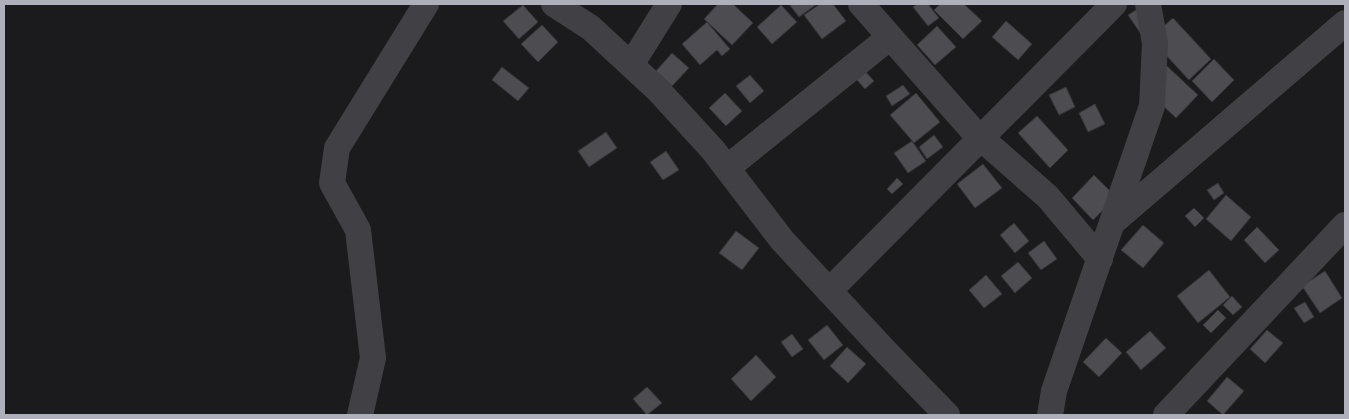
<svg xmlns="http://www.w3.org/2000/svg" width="1349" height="419" font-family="Signika,sans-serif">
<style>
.building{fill:#4d4c51;stroke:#353438}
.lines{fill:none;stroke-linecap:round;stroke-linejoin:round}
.minor{stroke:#414145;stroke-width:26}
</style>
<rect width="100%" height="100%" fill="#1b1a1c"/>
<path class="building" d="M718 4H733L753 23 732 45 704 19Z
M789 4H817L799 17Z
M820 4H833L846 21 822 39 804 15Z
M917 4H928L939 18 928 26 913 7Z
M940 4H964L982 21 963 39 934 10Z
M1145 4 1141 34 1128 15Z
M523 5 538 22 519 39 503 21Z
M781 5 797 22 772 44 757 27Z
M1173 18 1211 59 1189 80 1150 38Z
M1006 21 1032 44 1018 60 992 37Z
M707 22 730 49 722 56 717 50 700 65 682 44Z
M542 25 558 42 538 62 521 44Z
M937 26 956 47 935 65 917 45Z
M672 53 689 68 672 86 656 71Z
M1214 59 1234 80 1212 102 1192 81Z
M1167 66 1198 95 1176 118 1145 89Z
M502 67 529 88 518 101 492 80Z
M865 71 874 81 865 89 856 79Z
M750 75 764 91 750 103 736 86Z
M903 85 910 94 892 106 886 96Z
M1066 87 1075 107 1059 115 1049 95Z
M725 93 742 111 726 126 709 108Z
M916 93 940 122 914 143 890 115Z
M1095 104 1105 124 1088 132 1079 113Z
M1037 116 1068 150 1050 168 1018 133Z
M606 132 617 148 589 167 578 151Z
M934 135 943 147 927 159 919 147Z
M912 141 926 161 908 173 894 153Z
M666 151 679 170 663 180 650 162Z
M983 164 1002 188 975 208 957 184Z
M1094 175 1116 197 1093 220 1072 198Z
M897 178 903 184 892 194 887 189Z
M1218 183 1224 193 1214 200 1207 190Z
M1226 195 1251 217 1231 241 1206 219Z
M1194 208 1204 218 1195 227 1185 216Z
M1014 223 1029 241 1015 253 1000 235Z
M1143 225 1164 243 1143 268 1121 250Z
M1257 227 1279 250 1265 263 1244 240Z
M736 231 759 248 742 270 719 253Z
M1044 241 1057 259 1041 270 1028 253Z
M1018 262 1032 278 1015 293 1001 276Z
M1209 270 1230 297 1198 323 1177 296Z
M1325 271 1342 298 1320 313 1302 286Z
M986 275 1002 294 984 308 969 290Z
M1232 296 1242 307 1233 315 1223 305Z
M1305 302 1314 317 1304 323 1294 308Z
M1218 310 1226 318 1211 333 1203 325Z
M827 325 843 345 824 360 808 340Z
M1267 330 1283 343 1265 363 1250 349Z
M1150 331 1166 348 1141 370 1126 352Z
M792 334 803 349 792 357 781 342Z
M1106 338 1122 353 1099 377 1083 362Z
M847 347 866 364 848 383 830 366Z
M756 355 776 377 751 401 731 379Z
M1227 377 1244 391 1223 415 1207 401Z
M647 387 662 403 647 415 633 399Z"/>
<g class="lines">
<path class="minor" d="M554 4 591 28 658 90 713 150 782 240 885 351 947 415
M861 4 974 132 1048 197 1100 259
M631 65 669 4
M727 168 890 37
M1112 223 1345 23
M829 291 1114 4
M360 415 373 358 358 230 332 183 337 148 426 4
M1050 415 1054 391 1152 106 1155 43 1148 4
M1166 415 1345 225"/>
</g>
<rect width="1349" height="419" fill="none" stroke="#aeafba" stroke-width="10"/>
</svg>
